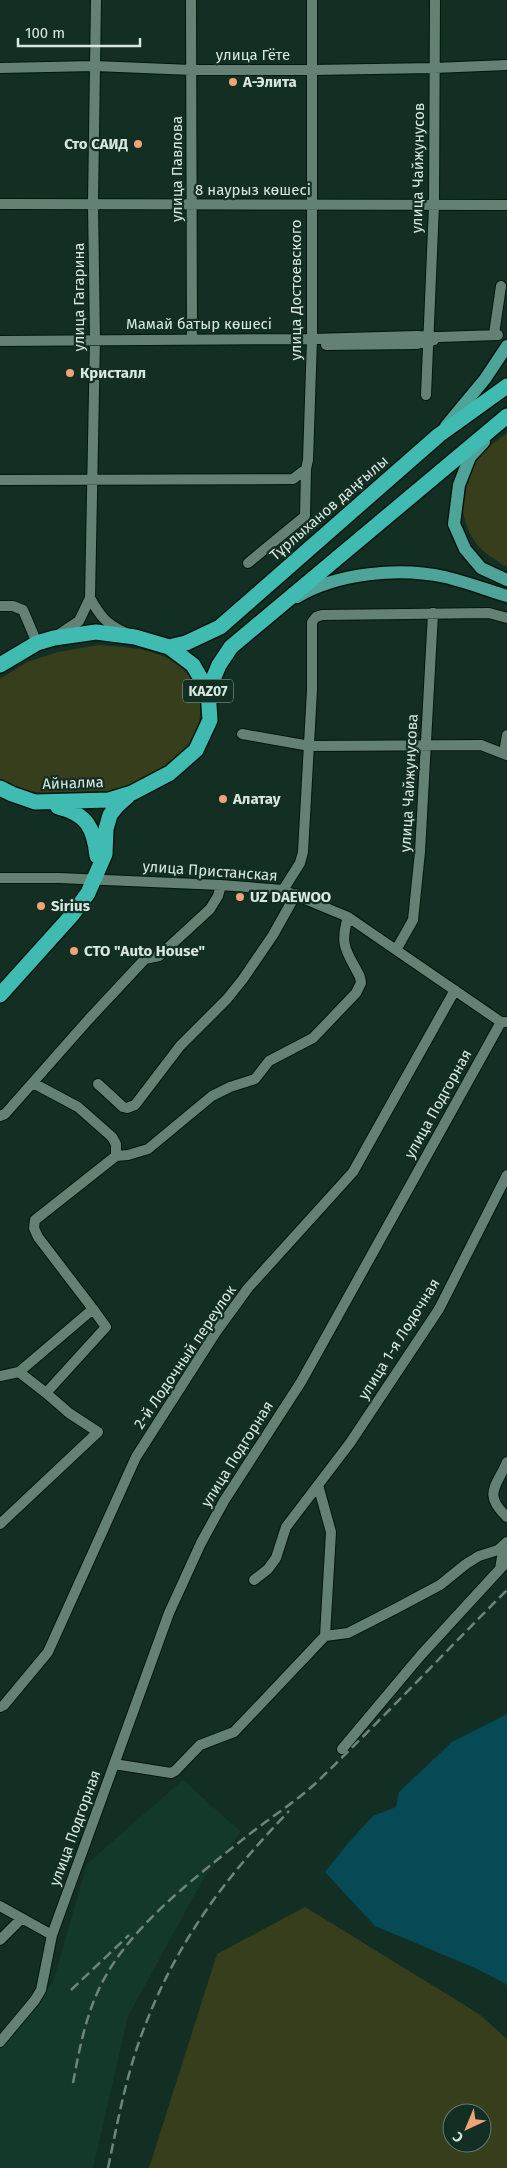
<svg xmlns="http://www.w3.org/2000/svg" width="507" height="2168" font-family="'Fira Sans',sans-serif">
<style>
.built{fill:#13392a}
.green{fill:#373e1c;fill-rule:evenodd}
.water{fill:#054a54}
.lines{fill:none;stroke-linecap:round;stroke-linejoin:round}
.minor-casing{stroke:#00170d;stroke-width:12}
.major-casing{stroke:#00170d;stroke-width:15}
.highway-casing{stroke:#00170d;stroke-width:18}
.minor{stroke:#648274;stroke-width:10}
.major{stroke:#4ea499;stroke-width:12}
.highway{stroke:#40bbb2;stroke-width:15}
.rail{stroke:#6f857c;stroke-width:2.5;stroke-dasharray:10 5;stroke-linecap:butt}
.poi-dot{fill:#efa378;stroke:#132f24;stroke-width:2}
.labels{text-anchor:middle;stroke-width:4.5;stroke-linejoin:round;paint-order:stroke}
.shield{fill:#132f24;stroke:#9db0a8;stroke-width:1}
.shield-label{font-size:14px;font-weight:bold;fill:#d8e8e0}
.street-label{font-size:15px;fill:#d8e8e0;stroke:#132f24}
.poi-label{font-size:15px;font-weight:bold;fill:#d8e8e0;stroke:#132f24;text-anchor:start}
</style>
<rect width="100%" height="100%" fill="#132f24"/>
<path class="built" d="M183 1780 241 1832 205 1876 128 2016 93 2168H0V2049L53 1982 87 1864Z"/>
<path class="green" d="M507 433V566L503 565C495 559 484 553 478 546 456 516 457 483 480 455 487 446 498 440 507 433Z
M98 645C120 647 144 647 165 657 183 665 198 683 200 703 201 717 199 730 192 743 178 768 123 790 96 793 87 794 76 794 66 794 45 794 17 792 0 779V679L27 662 58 652Z
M305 1907 479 2014 507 2039V2168H149L217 1954ZM452 2113H482V2143H452Z"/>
<path class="water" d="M507 1714V1987L506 1984 475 1968 375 1926 325 1872 350 1841 373 1816 396 1807 399 1792 452 1742Z"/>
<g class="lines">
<g class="minor-casing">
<path id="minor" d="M191 0 192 339
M0 68 95 66 192 70H311L434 68 507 65
M0 204 507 205
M494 334 501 286
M0 341 312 339 417 336 439 337 498 335
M326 345 416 344 434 340
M426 395 434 205 435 0
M0 480 293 479 306 469 308 460 312 339V0
M248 563 305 516 306 469
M90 598C100 616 106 624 126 633
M0 606H13L23 610 37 643
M58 635 79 621 90 598 95 339 93 203 96 0
M242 734 310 746 481 745 507 755
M504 753 507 735
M0 878H59L221 885 283 890 348 917 501 1022H506
M283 890 300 863 303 852 312 690V622L316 617 322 615 489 613 507 618
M396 950 413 920 420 852 433 613
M33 1083 78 1107 112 1137 116 1144V1156
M98 1084 123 1107 127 1108 135 1105 180 1046 227 999 243 979 273 935 296 894
M0 1116 5 1114 89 1019 145 959 159 956 210 909 218 896 221 885
M19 1372 93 1309 38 1237 34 1228 35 1220 116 1156 128 1155 148 1149 212 1096 230 1087 255 1079 269 1061 313 1038 356 993 361 983 360 977C347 951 339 947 348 917
M0 1376 19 1372 46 1393
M507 1462C497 1486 482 1494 507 1517
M0 1524 98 1432 69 1413 46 1393 106 1327 93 1309
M504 1545 500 1569 507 1562
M254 1580 268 1569 276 1558 286 1527 318 1485
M325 1636 331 1532 318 1485 350 1443 439 1309 507 1175
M0 1707 4 1705 48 1652 136 1457 216 1332 248 1288 353 1172 455 990
M342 1749 421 1655 500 1569
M114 1764 171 1773 175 1771 200 1745 234 1732 325 1636 348 1633 395 1609 440 1585 466 1564 479 1556 498 1550 507 1542
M0 1906 52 1935
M0 1940 21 1919
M0 2042 35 2000 41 1990 52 1935 169 1613 201 1543 224 1501 301 1382 501 1022"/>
</g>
<g class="major-casing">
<path id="major" d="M446 426 485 379 507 346
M484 442 470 457 459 485 454 524 465 549 481 568 507 580
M297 597C337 573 399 567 445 577 466 582 487 590 507 596"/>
</g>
<g class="highway-casing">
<path id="highway" d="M169 647 186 643 220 627 439 435 507 386
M0 665 37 643 54 638 96 632 135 637 169 647 193 665 208 691 210 720 196 750 170 773 132 793 109 800 35 802 12 794 0 788
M208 691 219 665 231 647 507 416
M58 807C87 814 94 828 97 856
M0 995 72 915 88 893 105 854 106 829 110 815 117 806 128 796"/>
</g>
<use href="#minor" class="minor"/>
<use href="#major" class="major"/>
<use href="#highway" class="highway"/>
<path class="rail" d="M71 1990 129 1935
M73 2083C79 2051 85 2019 99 1989 127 1928 196 1877 247 1836 270 1818 295 1802 316 1783 381 1720 443 1654 507 1590
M108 2168C117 2125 125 2081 140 2039 173 1947 222 1881 289 1811"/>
</g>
<g class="poi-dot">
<circle cx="233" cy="82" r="5"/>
<circle cx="138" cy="144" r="5"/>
<circle cx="70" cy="373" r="5"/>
<circle cx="223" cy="799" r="5"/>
<circle cx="240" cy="897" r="5"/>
<circle cx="41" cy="906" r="5"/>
<circle cx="74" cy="951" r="5"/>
</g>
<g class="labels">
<rect class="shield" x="183" y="679.5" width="50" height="23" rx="4"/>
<g class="shield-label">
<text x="208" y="696">KAZ07</text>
</g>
<g class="street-label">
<text x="253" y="60">улица Гёте</text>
<text transform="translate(418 168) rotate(-89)" y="5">улица Чайжунусов</text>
<text transform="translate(177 169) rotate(-90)" y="5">улица Павлова</text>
<text x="253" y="195">8 наурыз көшесі</text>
<text transform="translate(296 290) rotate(-90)" y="5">улица Достоевского</text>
<text transform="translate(79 297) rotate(-90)" y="5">улица Гагарина</text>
<text x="199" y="329">Мамай батыр көшесі</text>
<text transform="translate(329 508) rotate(-41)" y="5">Тұрлыханов даңғылы</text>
<text transform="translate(73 783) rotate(-2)" y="5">Айналма</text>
<text transform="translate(409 783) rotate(-87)" y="5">улица Чайжунусова</text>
<text transform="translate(210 871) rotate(4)" y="5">улица Пристанская</text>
<text transform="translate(438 1104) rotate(-61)" y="5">улица Подгорная</text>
<text transform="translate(399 1339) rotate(-58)" y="5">улица 1-я Лодочная</text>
<text transform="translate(185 1357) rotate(-56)" y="5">2-й Лодочный переулок</text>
<text transform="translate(237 1454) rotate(-58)" y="5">улица Подгорная</text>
<text transform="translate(75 1828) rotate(-70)" y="5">улица Подгорная</text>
</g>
<g class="poi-label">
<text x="243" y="87">А-Элита</text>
<text x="128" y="149" text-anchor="end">Сто САИД</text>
<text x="80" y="378">Кристалл</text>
<text x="233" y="804">Алатау</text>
<text x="250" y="902">UZ DAEWOO</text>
<text x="51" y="911">Sirius</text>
<text x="84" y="956">СТО "Auto House"</text>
</g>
</g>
<g transform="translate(467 2128) rotate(224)"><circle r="24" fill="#132f24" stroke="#62796f"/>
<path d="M0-4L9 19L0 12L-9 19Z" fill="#efa378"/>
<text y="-8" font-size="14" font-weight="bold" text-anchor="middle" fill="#d8e8e0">С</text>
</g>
<path d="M18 38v8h122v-8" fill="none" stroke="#d8e8e0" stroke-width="2.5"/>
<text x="25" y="38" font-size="15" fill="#d8e8e0" stroke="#132f24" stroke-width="4" paint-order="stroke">100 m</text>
</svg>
